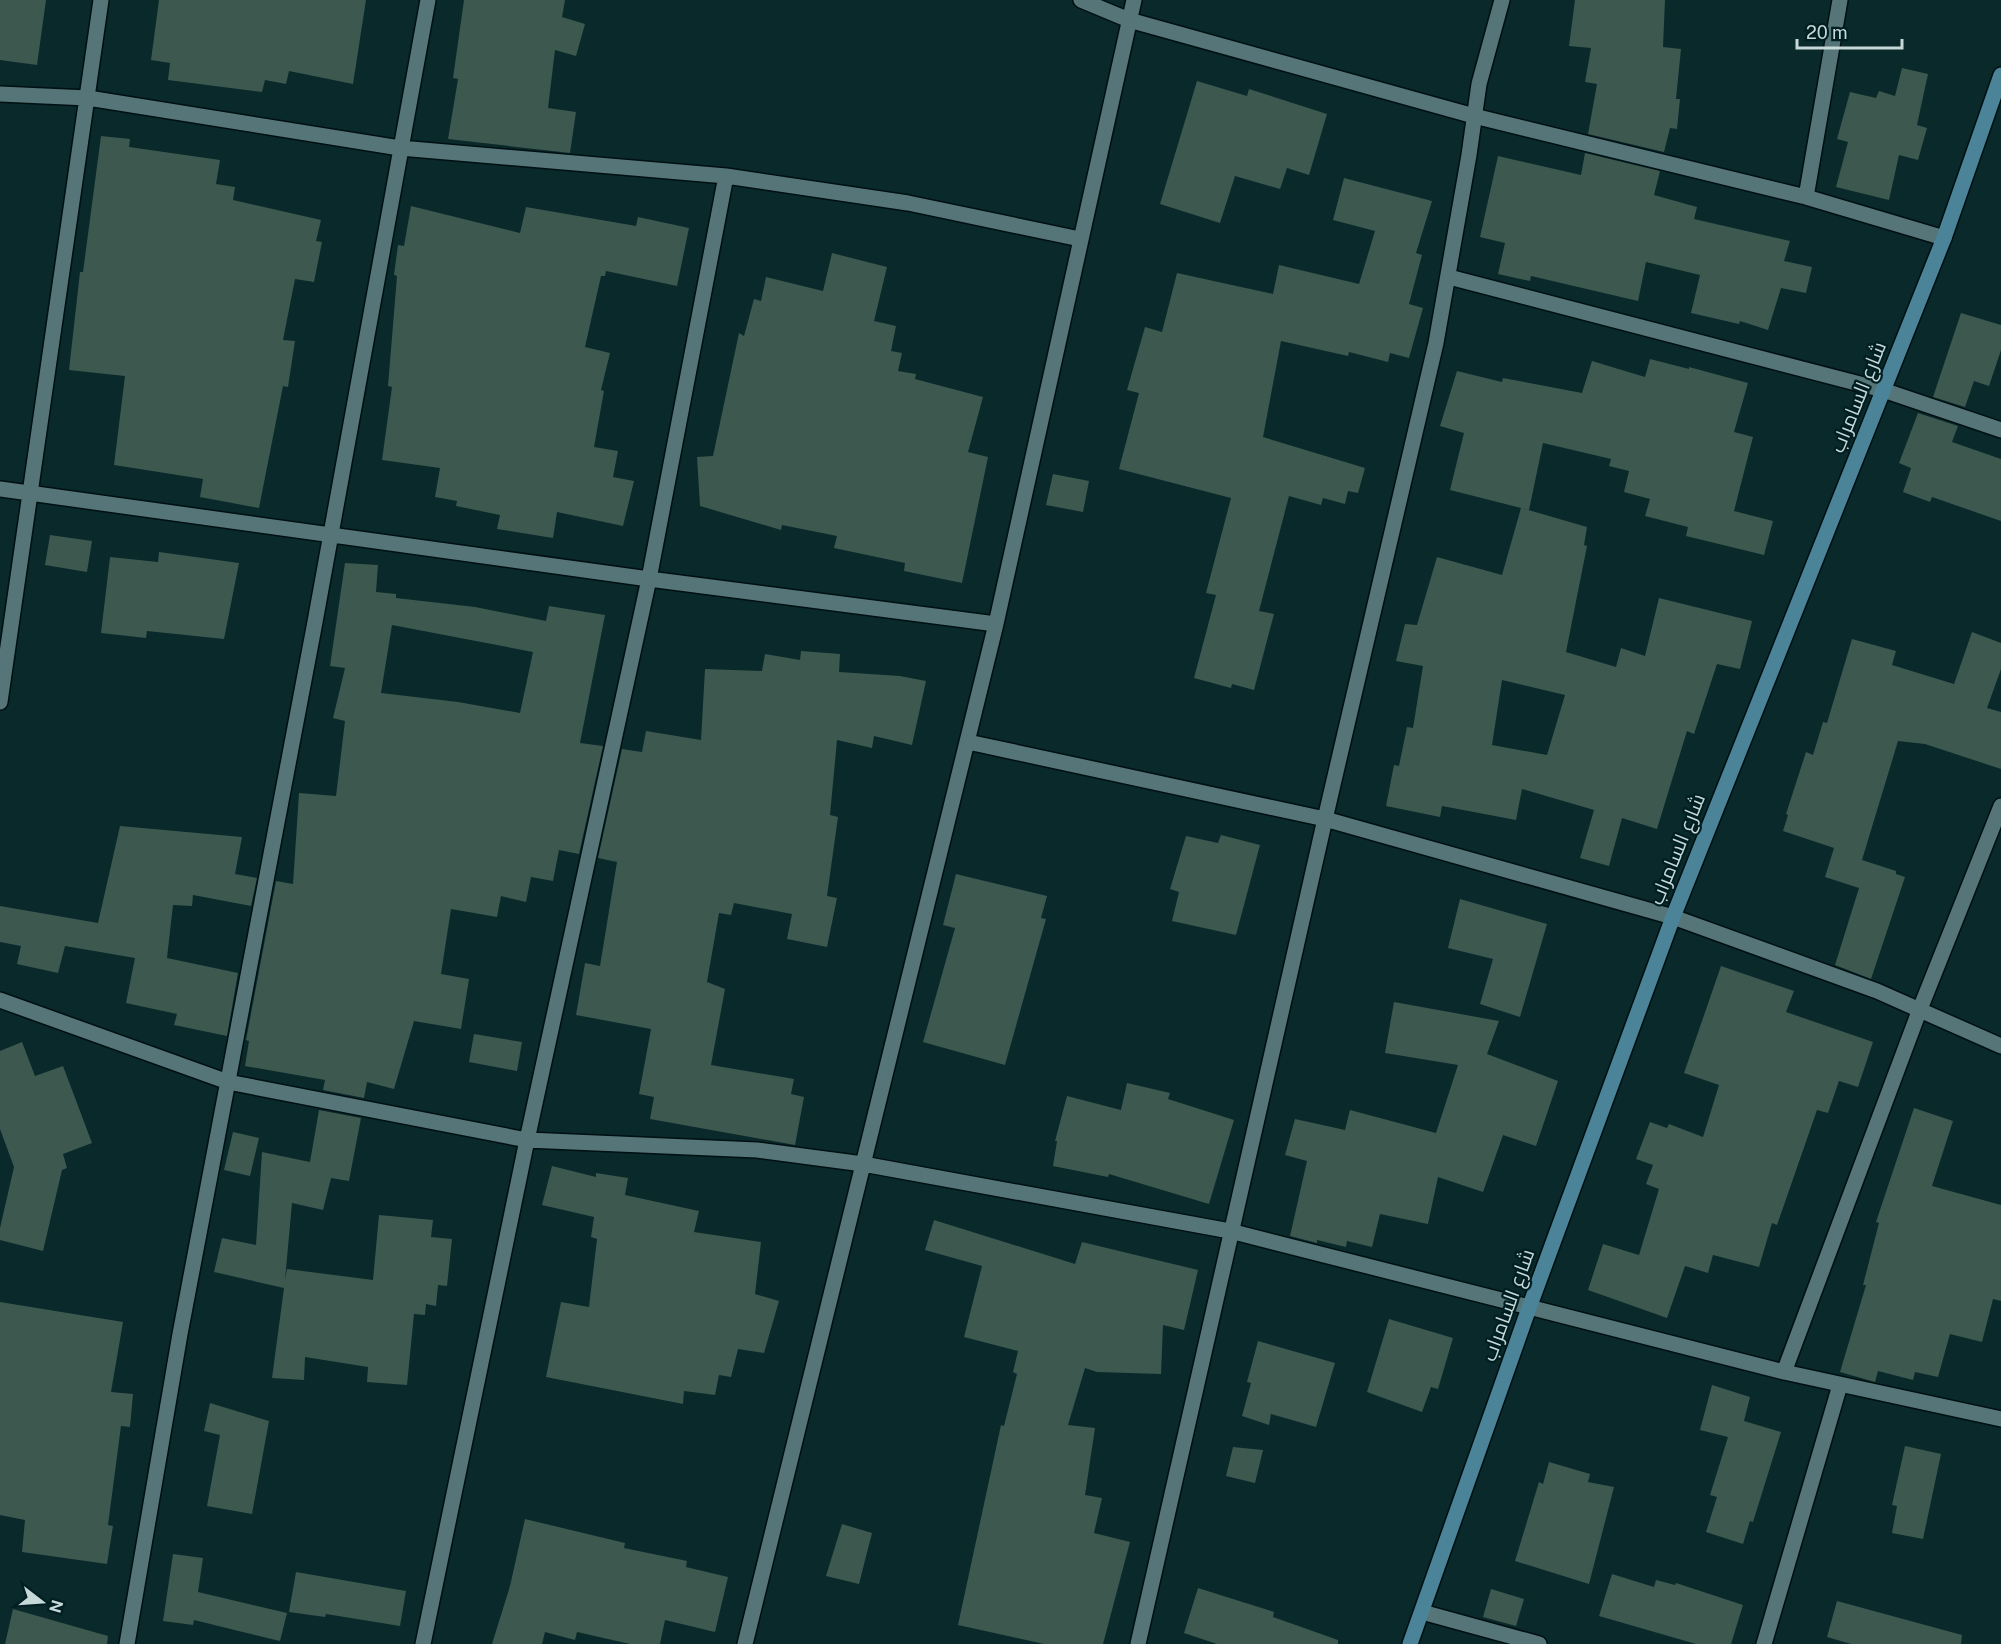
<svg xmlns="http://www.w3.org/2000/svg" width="2001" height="1644" font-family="'Public Sans',Cairo,sans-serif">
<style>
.building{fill:#3d584e;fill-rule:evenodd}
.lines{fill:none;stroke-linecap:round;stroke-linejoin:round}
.street-casing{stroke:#001012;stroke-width:18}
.secondary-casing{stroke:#001012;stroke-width:18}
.street{stroke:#557578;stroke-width:15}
.secondary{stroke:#4b8498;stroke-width:15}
.labels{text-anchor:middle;stroke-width:4.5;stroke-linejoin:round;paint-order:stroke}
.street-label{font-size:20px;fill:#c7d8d9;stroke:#011f22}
</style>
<rect width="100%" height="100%" fill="#09292b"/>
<path class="building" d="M0 0H46L37 65 0 60Z
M159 0H366L353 84 289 71 286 84 265 80 262 92 168 80 170 63 151 60Z
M464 0H565L562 17 585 24 576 56 555 50 548 108 576 112 570 153 448 139 458 79 453 78Z
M1575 0H1665L1663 47 1681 49 1676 99H1680L1677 129 1670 128 1664 152 1588 134 1597 84 1585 82 1591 48 1569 46Z
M1902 68 1928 74 1917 125 1927 128 1918 160 1899 155 1889 200 1836 187 1848 142 1837 139 1850 92 1876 98 1879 91 1895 96Z
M1197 81 1247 96 1249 89 1327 114 1309 175 1287 168 1280 189 1235 176 1220 223 1160 204Z
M101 136 130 139 129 147 220 160 216 184 235 187 233 200 321 220 316 241 322 242 314 282 295 279 283 340 295 341 288 387 283 386 259 508 200 497 203 479 114 465 125 376 69 370 80 272H83Z
M1585 153 1660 171 1654 195 1697 207 1694 219 1790 241 1784 261 1812 267 1806 293 1781 288 1768 330 1740 321 1739 324 1691 313 1700 275 1646 262 1638 301 1531 276 1530 281 1498 274 1505 243 1480 237 1498 156 1581 175Z
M1344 178 1432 201 1416 253 1422 255 1409 304 1423 308 1409 358 1390 353 1388 362 1349 352 1348 356 1281 341 1263 437 1365 468 1358 493 1348 491 1345 504 1323 498 1321 505 1289 496 1259 611 1274 614 1254 690 1232 684 1231 688 1194 678 1216 595 1206 593 1231 498 1119 469 1139 393 1127 390 1145 327 1162 332 1177 273 1273 294 1279 265 1359 284 1375 231 1333 220Z
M411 206 520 233 526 207 636 226 638 217 689 228 677 286 606 271 605 276H601L585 347 610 353 601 390 604 391 594 447 618 451 613 477 634 481 623 526 557 512 553 538 497 529 500 515 456 506 457 501 435 497 440 468 382 460 392 387 388 386 397 276 394 275 398 245 404 246Z
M832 253 887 267 874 321 896 326 891 351 902 353 898 371 916 374 915 379 983 397 968 452 988 457 962 583 904 571 905 563 834 548 837 536 782 525 781 530 700 506 697 457 713 456 739 333 744 336 754 299 761 301 766 277 823 291Z
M1961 313 2001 325V350L1989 386 1974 381 1965 407 1933 397Z
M1650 359 1689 369V367L1748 383 1734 432 1753 437 1734 511 1773 521 1764 555 1686 536 1688 527 1645 516 1650 499 1624 492 1629 471 1609 466 1611 459 1543 443 1529 510 1450 490 1464 433 1440 426 1457 371 1502 382 1503 378 1582 393 1592 361 1645 377Z
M1918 413 1958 426 1952 442 2001 459V521L1932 497 1930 502 1903 492 1911 468 1899 463Z
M1053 474 1089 481 1083 512 1046 505Z
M1521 508 1587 527 1584 545 1587 546 1566 652 1616 667 1621 648 1645 656 1659 598 1752 621 1740 669 1717 664 1694 734 1687 731 1657 829 1622 818 1609 866 1580 858 1594 810 1522 789 1516 820 1442 806 1440 817 1386 806 1394 765 1399 766 1407 727 1413 728 1423 666 1396 661 1405 624 1417 625 1437 557 1502 575ZM1502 680 1565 695 1547 755 1492 745Z
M50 535 92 541 87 572 45 565Z
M159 552 239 563 224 639 147 631 146 638 101 633 110 557 158 562Z
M345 563 378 565 376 592 396 594V598L475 607 546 621 549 606 605 615 580 743 603 746 579 854 559 850 553 881 531 877 526 902 501 896 497 917 451 909 441 974 469 979 461 1029 414 1021 394 1089 367 1082 364 1098 323 1090 325 1080 245 1066 249 1041 246 1040 276 881 293 884 299 793 336 796 345 721 333 718 345 668 330 666ZM392 625 533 652 520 713 458 702 381 693Z
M1972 632 2001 643V669L1987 708 2001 712V769L1925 744 1898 741 1862 860 1896 871V874L1905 877 1871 979 1835 965 1859 888 1825 877 1834 848 1783 831 1788 815 1786 814 1806 752 1813 755 1823 722 1827 723 1852 639 1896 651 1892 665 1954 684Z
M801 651 840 654 839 672 900 676 926 681 912 745 874 736 872 748 837 740 830 815 838 817 827 896 837 898 827 947 787 939 792 914 734 903 731 915 719 913 707 982 725 989 711 1065 794 1079 791 1094 804 1097 795 1145 650 1119 654 1097 639 1094 651 1029 576 1015 585 963 600 966 617 862 598 858 622 749 642 752 646 731 701 740 705 669 762 671 765 654 800 660Z
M120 826 242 837 235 874 257 878 251 906 193 895 192 906 173 905 167 958 238 973 227 1036 174 1025 177 1014 126 1003 135 958 65 946 58 973 17 964 21 946 0 942V906L98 923Z
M1221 835 1260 845 1236 935 1172 921 1179 892 1170 889 1186 836 1218 843Z
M956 874 1047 896 1041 918 1046 919 1005 1065 923 1042 955 928 943 925Z
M1460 899 1547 924 1520 1017 1480 1004 1493 959 1448 948Z
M1721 966 1794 991 1786 1012 1873 1042 1858 1087 1839 1081 1828 1113 1817 1110 1777 1225 1772 1223 1759 1267 1713 1255 1708 1273 1685 1266 1667 1318 1588 1290 1603 1244 1639 1255 1659 1189 1646 1184 1653 1165 1636 1159 1650 1122 1667 1128 1669 1124 1703 1137 1719 1085 1684 1073Z
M1394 1002 1499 1021 1487 1054 1558 1081 1536 1146 1503 1135 1483 1192 1438 1177 1428 1224 1380 1214 1372 1247 1347 1241 1346 1247 1317 1240V1243L1290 1236 1307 1161 1285 1155 1295 1119 1345 1130 1350 1110 1436 1133 1458 1065 1385 1053Z
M474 1034 522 1042 517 1071 469 1062Z
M22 1042 35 1076 63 1066 92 1143 63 1154 67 1168 62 1170 43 1251 0 1240V1228L14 1167 0 1129V1051Z
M1127 1083 1170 1093 1168 1099 1234 1120 1209 1204 1109 1174 1108 1177 1053 1166 1057 1141H1055L1067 1096 1121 1110Z
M1914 1108 1953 1121 1932 1186 2001 1205V1301L1993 1299 1982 1342 1950 1334 1938 1377 1915 1372 1913 1380 1878 1371 1875 1382 1840 1372 1866 1285H1863L1879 1223 1876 1222Z
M319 1110 361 1118 349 1181 331 1178 323 1210 292 1203 285 1280 287 1269 373 1280 379 1215 433 1220 431 1237 452 1239 447 1286 438 1285 436 1306 426 1304 425 1315 414 1314 407 1385 367 1382 368 1367 305 1357 304 1380 272 1378 284 1288 214 1272 222 1238 256 1245 262 1152 310 1162Z
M233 1132 259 1138 250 1176 224 1170Z
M552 1166 596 1177V1173L628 1178 625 1195 699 1211 694 1232 761 1242 755 1294 779 1301 764 1353 738 1349 731 1377 719 1375 715 1395 684 1391 683 1404 546 1377 561 1302 589 1307 597 1239 591 1237 594 1217 542 1205Z
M934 1220 1075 1264 1082 1242 1198 1270 1184 1330 1163 1325 1161 1374 1097 1372 1085 1368 1068 1425 1095 1428 1085 1495 1102 1498 1094 1533 1130 1542 1103 1644H1044L958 1625 1001 1425 1004 1426 1017 1374 1013 1372 1018 1351 964 1337 982 1266 925 1250Z
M0 1302 123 1322 111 1392 133 1394 130 1427 121 1426 108 1525 113 1526 107 1564 22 1552 25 1520 0 1515Z
M1389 1319 1453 1338 1438 1389 1431 1387 1422 1412 1367 1392Z
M1258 1341 1335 1363 1316 1427 1271 1414 1269 1425 1242 1416 1251 1383 1247 1382Z
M1712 1385 1750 1397 1744 1421 1781 1432 1753 1522 1750 1521 1743 1544 1706 1532 1717 1497 1710 1495 1728 1437 1700 1430Z
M210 1403 269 1421 252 1514 207 1506 220 1435 204 1431Z
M1905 1446 1941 1454 1923 1539 1892 1533 1897 1506 1892 1505Z
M1233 1447 1263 1450 1255 1483 1226 1476Z
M1549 1462 1590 1474 1588 1482 1614 1487 1589 1584 1515 1561 1539 1482 1543 1484Z
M525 1519 625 1543 624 1548 687 1561 686 1567 728 1577 715 1632 665 1620 660 1644H630L577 1632 575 1640 545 1632 542 1644H492L510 1586Z
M842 1524 872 1533 859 1584 826 1576Z
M173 1554 203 1558 198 1592 287 1613 280 1641 194 1620 193 1625 163 1621Z
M296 1572 406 1591 400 1626 326 1614 325 1617 289 1612Z
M1612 1574 1654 1587 1656 1580 1675 1585 1676 1583 1743 1605 1731 1644H1696L1599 1616Z
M1198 1588 1274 1612 1273 1617 1338 1640V1644H1217L1184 1633Z
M1491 1589 1524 1599 1516 1626 1483 1617Z
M1837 1601 1962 1635 1961 1644H1851L1827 1637Z
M13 1609 108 1636 107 1644H5Z"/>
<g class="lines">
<g class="street-casing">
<path id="street" d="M1081 0 1129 20 1474 116 1806 197 1944 238
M0 94 88 98 400 148 726 176 908 203 1080 239
M1806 197 1840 0
M1449 277 1883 390 2001 430
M0 489 649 579 996 624
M0 702 101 0
M968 742 1325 819 1673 917 1877 991 2001 1046
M0 1000 228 1082 527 1140 757 1150 863 1164 1230 1231 1784 1372 2001 1419
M1784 1372 1920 1009 2001 806
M1422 1612 1539 1644
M127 1644 180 1334 315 622 428 0
M423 1644 527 1140 649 579 726 176
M745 1644 996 624 1134 0
M1138 1644 1325 819 1436 343 1469 155 1479 84 1502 0
M1764 1644 1840 1385"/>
</g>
<g class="secondary-casing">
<path id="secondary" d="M1410 1644 1529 1308 1673 917 1944 238 2001 75"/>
</g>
<use href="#street" class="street"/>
<use href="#secondary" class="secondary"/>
</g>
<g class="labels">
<g class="street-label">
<text transform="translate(1858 397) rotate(-68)" y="7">شارع السامراب</text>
<text transform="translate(1677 849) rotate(-68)" y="7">شارع السامراب</text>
<text transform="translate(1508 1305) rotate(-70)" y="7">شارع السامراب</text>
</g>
</g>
<g transform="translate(42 1602) rotate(107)" stroke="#011f22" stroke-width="4.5" paint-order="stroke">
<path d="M0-4.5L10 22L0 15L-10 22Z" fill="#c7d8d9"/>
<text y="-9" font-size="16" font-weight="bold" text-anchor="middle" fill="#c7d8d9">N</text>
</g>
<path d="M1797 39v9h105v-9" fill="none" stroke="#c7d8d9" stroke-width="3"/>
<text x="1806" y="39" font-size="18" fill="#c7d8d9" stroke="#011f22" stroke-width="4.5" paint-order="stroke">20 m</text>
</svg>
